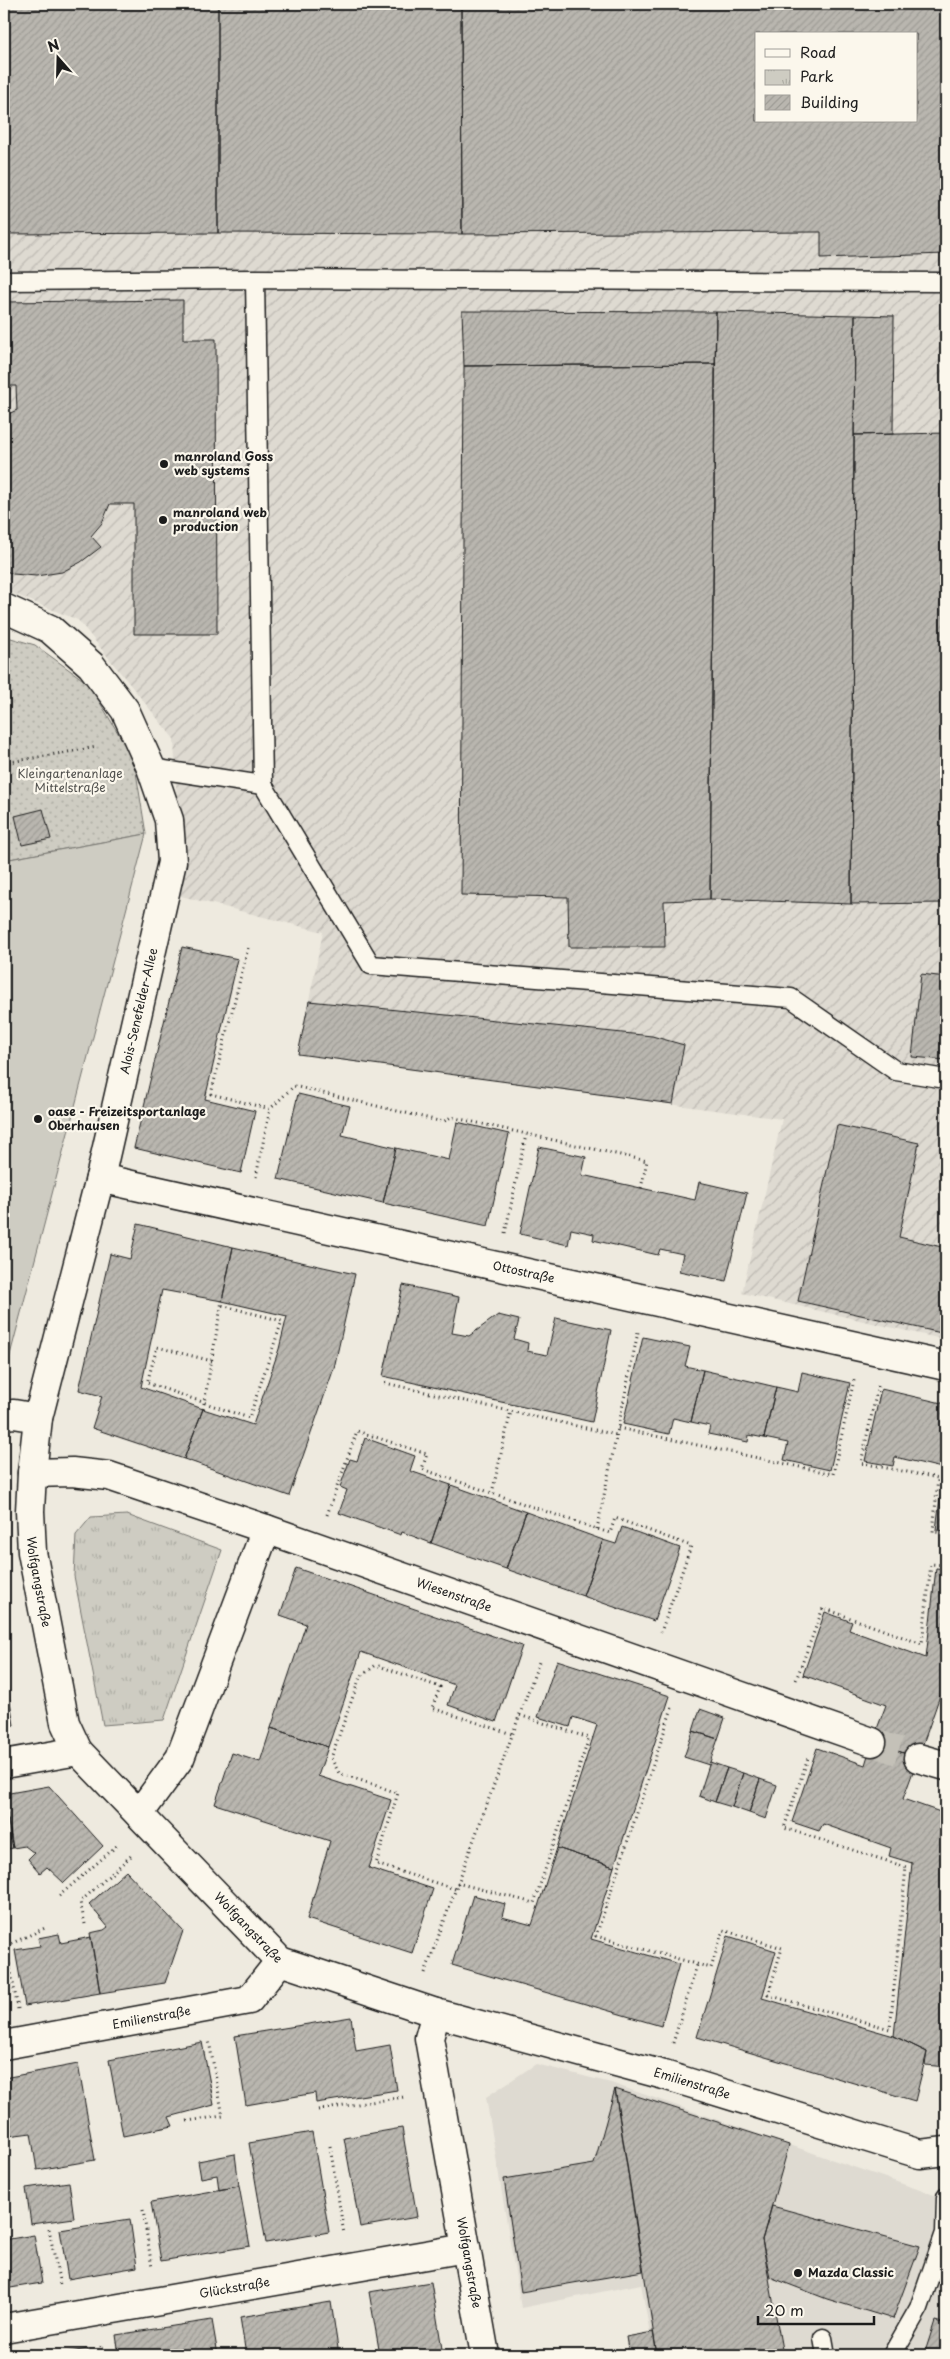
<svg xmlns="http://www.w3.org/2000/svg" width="950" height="2359" font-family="'Playpen Sans',sans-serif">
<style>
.built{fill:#dedad1}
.industrial{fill:url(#industrial-furrows);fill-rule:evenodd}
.grass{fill:url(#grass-dots);stroke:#75746f}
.park{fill:url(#park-tufts);stroke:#75746f}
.pitch{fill:#ceccc2;stroke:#75746f}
.building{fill:url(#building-hatch);stroke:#1c1c1c;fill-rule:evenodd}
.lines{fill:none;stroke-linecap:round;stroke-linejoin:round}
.minor-tunnel{stroke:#c4c1b8;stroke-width:28;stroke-dasharray:28 14;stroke-linecap:butt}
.service-casing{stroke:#1c1c1c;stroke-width:21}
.minor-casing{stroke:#1c1c1c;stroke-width:31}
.path{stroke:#1c1c1c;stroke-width:3;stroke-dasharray:1 4;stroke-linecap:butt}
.service{stroke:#fbf7ec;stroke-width:18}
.minor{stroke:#fbf7ec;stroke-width:28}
.poi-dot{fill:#1c1c1c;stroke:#fbf7ec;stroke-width:2}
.labels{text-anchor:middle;stroke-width:4.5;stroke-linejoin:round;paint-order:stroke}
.poi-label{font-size:12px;font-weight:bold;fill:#1c1c1c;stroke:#fbf7ec;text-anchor:start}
.park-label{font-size:12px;fill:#51514e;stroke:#fbf7ec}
.street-label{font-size:12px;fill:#1c1c1c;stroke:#fbf7ec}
</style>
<defs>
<pattern id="industrial-furrows" width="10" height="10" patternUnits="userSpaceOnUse" patternTransform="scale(1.25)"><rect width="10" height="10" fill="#dedad1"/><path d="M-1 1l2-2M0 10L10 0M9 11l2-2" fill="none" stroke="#bebab3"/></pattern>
<pattern id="grass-dots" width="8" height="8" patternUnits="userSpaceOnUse" patternTransform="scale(1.25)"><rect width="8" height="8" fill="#ceccc2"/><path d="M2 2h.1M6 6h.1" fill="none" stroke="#b0afa6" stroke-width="1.8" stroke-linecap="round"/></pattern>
<pattern id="park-tufts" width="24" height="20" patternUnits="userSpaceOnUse" patternTransform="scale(1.25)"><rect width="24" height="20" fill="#ceccc2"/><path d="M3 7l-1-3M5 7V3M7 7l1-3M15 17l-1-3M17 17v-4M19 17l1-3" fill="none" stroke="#b0afa6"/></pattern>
<pattern id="building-hatch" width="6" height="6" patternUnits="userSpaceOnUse" patternTransform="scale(1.25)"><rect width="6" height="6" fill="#b9b6af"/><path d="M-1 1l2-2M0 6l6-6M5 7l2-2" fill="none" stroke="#9e9c96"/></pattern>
</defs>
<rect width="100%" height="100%" fill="#eeeadf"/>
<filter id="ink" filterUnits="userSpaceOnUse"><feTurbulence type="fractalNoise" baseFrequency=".02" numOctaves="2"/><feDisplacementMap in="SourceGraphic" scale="10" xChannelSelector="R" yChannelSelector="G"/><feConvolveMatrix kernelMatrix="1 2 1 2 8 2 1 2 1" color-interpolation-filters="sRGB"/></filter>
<g filter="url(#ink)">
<path class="built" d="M536 2064 611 2083 946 2199V2355H654L641 2284 521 2308 486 2097Z"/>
<path class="industrial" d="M4 4H946V1340L742 1293 782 1119 298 1054 323 932 181 896 174 739 78 620 4 590ZM756 34H916V121H756Z"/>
<path class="grass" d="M4 636 35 645 89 684 134 760 146 834 4 860Z"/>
<path class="park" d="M127 1515 222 1550 164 1720 103 1725 74 1576 76 1535 91 1517Z"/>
<path class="pitch" d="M146 834 4 1378V860Z"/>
<path class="building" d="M4 4H218V233L4 234Z
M218 4H461L462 234 218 233Z
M461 4H946V254L821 258V232L462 234ZM756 34H916V121H756Z
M183 300V339H216L217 634H134V504H110L102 523 91 536 101 547 81 562 62 572 36 576 13 574 4 570V416L17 410 16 386H4V302Z
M462 311 716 312 715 364 464 366Z
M716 312 855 315 851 904 710 899Z
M855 315 894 316 893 434 854 435Z
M715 364 710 899 664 901 665 947H569L568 897 461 895 464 366Z
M946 433V903L851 904 854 435Z
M43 809 51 839 22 845 15 816Z
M182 947 238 959 205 1099 255 1111 241 1173 134 1148Z
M921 974 946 977V1060L912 1057Z
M309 1001 652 1036 684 1045 673 1104 298 1054Z
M298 1094 350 1106 342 1135 396 1148 383 1203 278 1179Z
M457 1122 509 1134 488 1226 383 1203 396 1148 449 1160Z
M837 1125 919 1143 899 1237 946 1248V1334L798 1301Z
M539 1147 586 1157 582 1175 695 1200 699 1182 747 1193 726 1281 679 1271 683 1254 660 1249 658 1255 593 1240 594 1234 571 1229 568 1245 520 1234Z
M138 1224 233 1247 222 1301 162 1290 141 1387 203 1409 184 1459 92 1428 102 1396 79 1390 110 1254 130 1259Z
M233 1247 355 1274 334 1368 289 1496 184 1459 203 1409 253 1425 279 1349 287 1316 222 1301Z
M403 1285 459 1297 452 1333 469 1336 498 1315 519 1320 514 1339 528 1343 527 1351 547 1355 556 1318 611 1330 592 1422 383 1376Z
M643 1337 690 1347 685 1366 703 1370 691 1422 673 1418 669 1434 623 1424Z
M703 1370 776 1387 764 1438 749 1435 748 1442 708 1434 710 1426 691 1422Z
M802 1372 850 1383 830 1470 784 1460 788 1443 764 1438 776 1387 798 1392Z
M881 1389 946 1404V1469L895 1457 893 1466 865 1461Z
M365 1438 415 1456 410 1471 451 1485 431 1543 402 1532 401 1535 339 1513 347 1490 340 1487 350 1459 357 1461Z
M451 1485 526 1512 506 1569 431 1543Z
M940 1498 946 1499V1531L936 1530Z
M526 1512 603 1540 583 1596 506 1569Z
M622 1527 680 1548 654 1621 583 1596 603 1540 616 1544Z
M296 1568 522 1646 496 1722 448 1705 455 1685 361 1652 328 1747 271 1728 306 1624 280 1615Z
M936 1568 946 1569V1691L942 1690 918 1758 872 1742 886 1705 803 1675 825 1612 852 1622 849 1630 926 1658Z
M557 1660 670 1696 614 1867 557 1848 597 1725 573 1717 570 1727 538 1717Z
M4 1666 14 1725 4 1727Z
M700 1709 725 1718 718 1739 693 1731Z
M271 1728 328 1747 318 1776 391 1800 369 1868 433 1889 412 1953 307 1919 330 1841 215 1804 232 1753 260 1762Z
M693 1731 718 1739 709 1765 684 1757Z
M872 1742 918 1758 903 1799 946 1814V2067L925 2065 927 2052 894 2036 912 1863 889 1856 891 1848 823 1824 819 1831 792 1822 817 1748 865 1765Z
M710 1762 727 1768 715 1802 699 1796Z
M727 1768 743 1773 732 1807 715 1802Z
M743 1773 760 1779 749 1813 732 1807Z
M760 1779 777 1785 766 1819 749 1813Z
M49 1786 103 1846 64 1883 47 1867 40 1873 28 1859 34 1853 25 1846 13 1848 4 1798V1794Z
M4 1798 13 1848 4 1850Z
M557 1848 614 1867 591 1939 679 1964 661 2026 452 1965 473 1895 505 1904 502 1917 532 1925Z
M126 1871 183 1931 165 1983 100 1993 90 1933 104 1930 108 1927 89 1904Z
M59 1934 61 1943 91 1937 100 1993 25 2006 15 1950 40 1946 38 1938Z
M728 1936 776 1951 762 1998 894 2036 927 2052 915 2101 697 2037Z
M351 2017 356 2051 390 2045 397 2090 316 2103 315 2093 246 2105 235 2036Z
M202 2042 214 2105 169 2117 173 2126 123 2136 109 2060Z
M78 2064 95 2160 37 2170 31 2133 8 2136 4 2111V2078Z
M615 2089 789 2145 762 2240 783 2355H657Z
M615 2089 643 2271 521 2292 504 2179 594 2164Z
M402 2128 417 2217 360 2227 344 2138Z
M312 2132 329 2232 266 2243 249 2143Z
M235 2154 239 2186 219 2190 217 2175 201 2178 198 2161Z
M69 2182 74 2218 31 2224 26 2188Z
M239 2186 250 2246 161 2261 151 2202Z
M772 2206 920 2246 893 2319 827 2299 770 2277 762 2240Z
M130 2219 137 2267 68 2279 60 2230Z
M34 2235 42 2283 4 2289V2240Z
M431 2282 443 2355H380L369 2292Z
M331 2302 339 2355H246L240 2317Z
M212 2320 218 2355H119L116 2335Z
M935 2321 946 2324V2355H924Z
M653 2332 657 2355H629L626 2337Z
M88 2349 89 2355H52Z"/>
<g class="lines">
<path class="minor-tunnel" d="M872 1742 918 1758"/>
<g class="service-casing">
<path id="service" d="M255 279 940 282
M4 281 255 279 263 785 151 768
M263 785 371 965 791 998 896 1071 946 1079
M823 2338 826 2355
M892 2355 919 2308 945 2233 946 2197"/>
</g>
<g class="minor-casing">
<g id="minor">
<path id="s1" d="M4 608 50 629 91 665 125 710 151 768 169 820 172 862 100 1178 38 1418 32 1473 30 1511 32 1552 65 1723 78 1751 280 1961 436 2013 664 2075 920 2154 946 2151"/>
<path id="s2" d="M100 1178 946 1366"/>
<path d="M4 1415 14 1414 38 1418"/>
<path id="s3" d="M32 1473 72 1472 109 1476 266 1529 872 1742"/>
<path d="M918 1758 946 1766"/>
<path d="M4 1764 78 1751"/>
<path d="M139 1814 180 1758 266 1529"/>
<path id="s4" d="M436 2013 429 2038 485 2355"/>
<path id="s5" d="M4 2045 249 2000 280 1961"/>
<path id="s6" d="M4 2328 466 2248"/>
</g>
</g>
<path class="path" d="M4 763 97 747
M248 948 211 1094 270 1109 294 1086 443 1122 451 1117 647 1161 641 1188
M256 1177 270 1109
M505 1233 526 1135
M212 1361 157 1347 147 1383 249 1418 282 1321 221 1305
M385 1383 617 1435
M878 1386 861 1463 938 1478 933 1532 946 1533
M203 1409 222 1301
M618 1428 833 1474 854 1380
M492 1493 511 1411
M327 1515 357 1431 427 1454 422 1469 597 1529 610 1533 615 1518 691 1546 661 1632
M597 1529 638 1332
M796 1680 823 1608 922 1644 931 1564 946 1565
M672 1708 596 1936 711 1968 723 1930 782 1948 768 1995 890 2029 906 1867 784 1828 809 1755
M457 1883 534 1903 589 1738 519 1715
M455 1889 376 1864 398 1793 339 1773 331 1758 360 1677 376 1665 440 1687 432 1708 512 1734
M59 1896 119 1844
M85 1924 80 1902 132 1855
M425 1973 539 1662
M18 2009 6 1946 45 1928
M673 2043 697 1965
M318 2110 404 2097
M187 2121 223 2116 209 2041
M330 2146 344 2234
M143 2210 152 2268
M49 2229 60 2285
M101 2346 102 2355"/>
<use href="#service" class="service"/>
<use href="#minor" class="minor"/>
</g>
</g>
<g class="poi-dot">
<circle cx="164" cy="464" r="5"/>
<circle cx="163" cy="520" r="5"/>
<circle cx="38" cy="1119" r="5"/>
<circle cx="798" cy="2273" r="5"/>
</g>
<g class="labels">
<g class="poi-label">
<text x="174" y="461">manroland Goss<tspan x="174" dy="14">web systems</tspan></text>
<text x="173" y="517">manroland web<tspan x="173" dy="14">production</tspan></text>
<text x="48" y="1116">oase - Freizeitsportanlage<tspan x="48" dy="14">Oberhausen</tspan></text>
<text x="808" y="2277">Mazda Classic</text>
</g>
<g class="park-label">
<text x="70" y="778">Kleingartenanlage<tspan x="70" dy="14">Mittelstraße</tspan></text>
</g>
<g class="street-label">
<text transform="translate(139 1011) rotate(-77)" y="4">Alois-Senefelder-Allee</text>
<text dy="4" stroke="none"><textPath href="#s2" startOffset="434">Ottostraße</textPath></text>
<text dy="4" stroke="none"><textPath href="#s1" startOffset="1059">Wolfgangstraße</textPath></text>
<text dy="4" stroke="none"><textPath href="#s3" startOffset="442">Wiesenstraße</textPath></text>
<text dy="4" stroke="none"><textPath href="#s1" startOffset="1479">Wolfgangstraße</textPath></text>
<text dy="4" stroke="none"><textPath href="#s5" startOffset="150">Emilienstraße</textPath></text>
<text dy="4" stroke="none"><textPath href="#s1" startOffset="1955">Emilienstraße</textPath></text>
<text dy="4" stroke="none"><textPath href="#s4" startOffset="254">Wolfgangstraße</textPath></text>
<text dy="4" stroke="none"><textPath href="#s6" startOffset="234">Glückstraße</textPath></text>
</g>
</g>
<rect width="950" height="2359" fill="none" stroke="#fbf7ec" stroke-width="20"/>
<rect x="10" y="10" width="930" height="2339" fill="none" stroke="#1c1c1c" stroke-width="2" filter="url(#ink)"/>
<rect x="755" y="32" width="162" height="90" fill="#fbf7ec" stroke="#a29f99"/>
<rect x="765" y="49" width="25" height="8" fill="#fbf7ec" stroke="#a29f99"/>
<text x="800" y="58" font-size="15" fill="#1c1c1c">Road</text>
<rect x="765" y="70" width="25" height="15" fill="url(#park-tufts)" stroke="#a29f99"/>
<text x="800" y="82" font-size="15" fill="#1c1c1c">Park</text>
<rect x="765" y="95" width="25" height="15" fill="url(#building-hatch)" stroke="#a29f99"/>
<text x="800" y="108" font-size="15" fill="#1c1c1c">Building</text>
<g transform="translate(58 58) rotate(340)" stroke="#fbf7ec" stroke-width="4" paint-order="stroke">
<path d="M0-4L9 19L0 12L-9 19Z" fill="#1c1c1c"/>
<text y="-8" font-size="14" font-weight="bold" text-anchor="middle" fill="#1c1c1c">N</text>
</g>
<path d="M758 2316v8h116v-8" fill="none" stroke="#1c1c1c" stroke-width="2.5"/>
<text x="765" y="2316" font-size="15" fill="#1c1c1c" stroke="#fbf7ec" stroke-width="4" paint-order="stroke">20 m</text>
</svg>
